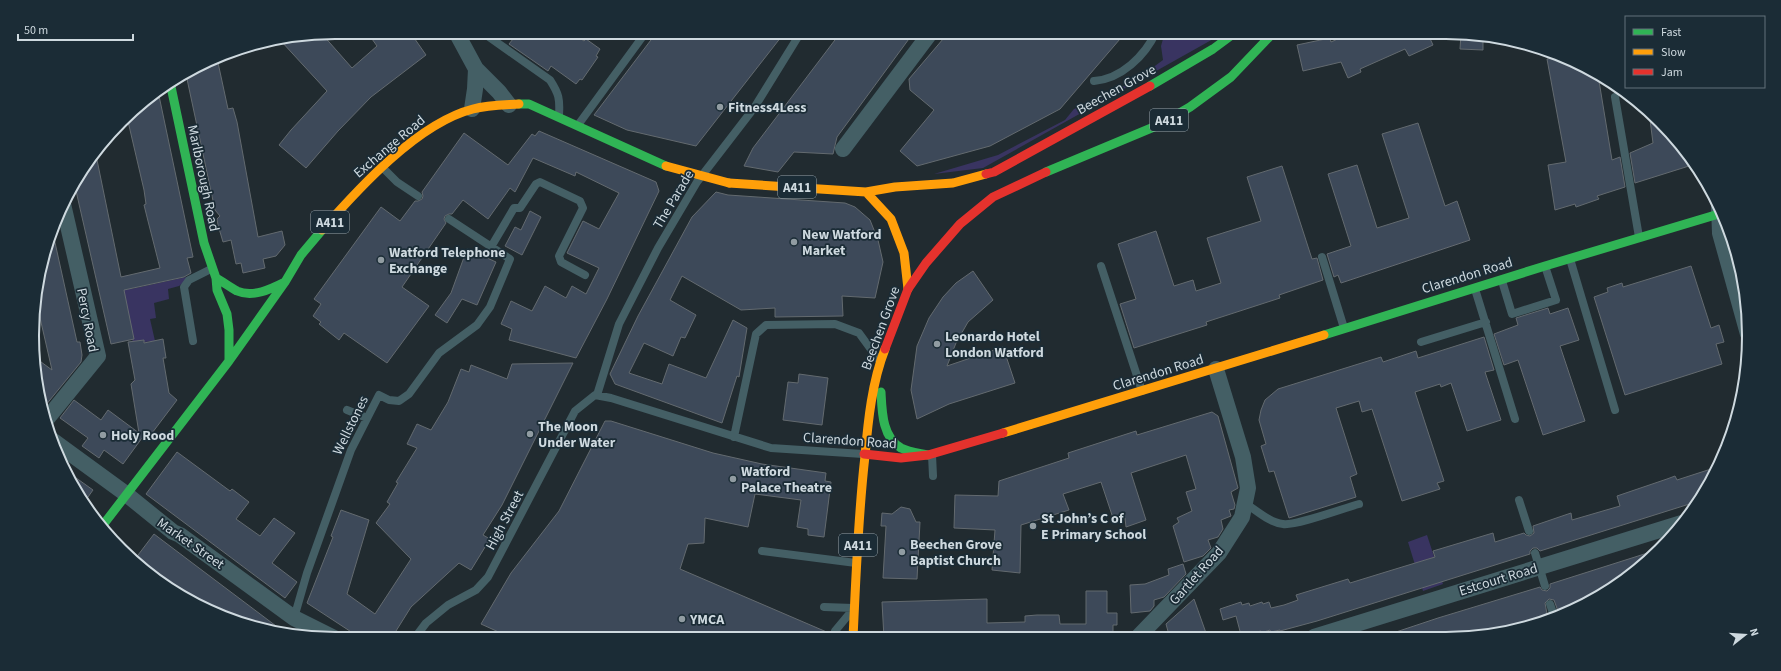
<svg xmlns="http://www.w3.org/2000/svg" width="1781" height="671" font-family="'Source Sans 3',sans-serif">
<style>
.green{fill:#393461}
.building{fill:#3d4959;stroke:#636a6f}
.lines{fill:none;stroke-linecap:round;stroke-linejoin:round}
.lane{stroke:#445f65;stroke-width:8}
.street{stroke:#445f65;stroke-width:16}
.fast{stroke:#30b455;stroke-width:9}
.slow{stroke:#ff9f0a;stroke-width:9}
.jam{stroke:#e5322d;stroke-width:9}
.slow-bridge{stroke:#ff9f0a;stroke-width:9}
.poi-dot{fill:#919ca2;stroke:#1b2c36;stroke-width:1.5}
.labels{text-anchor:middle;stroke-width:3.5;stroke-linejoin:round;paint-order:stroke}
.shield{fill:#1b2c36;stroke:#98a5ac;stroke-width:1}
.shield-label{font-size:13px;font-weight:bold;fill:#ced9df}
.street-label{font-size:14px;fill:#ced9df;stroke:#1b2c36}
.poi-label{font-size:14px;font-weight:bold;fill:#ced9df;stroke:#1b2c36;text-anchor:start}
.rim{fill:none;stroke:#ced9df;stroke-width:2}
</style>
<rect width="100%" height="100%" fill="#212b30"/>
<path class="green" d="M1165 32H1223L1215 38 983 168 934 174 998 155 1065 120 1074 109 1081 106 1086 108 1144 74 1163 60 1161 46Z
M128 275 131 289 191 276 179 286 168 289 169 299 154 303 156 318 150 319 155 341 144 342V340L133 342 113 279Z
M1427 535 1443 584 1423 591 1408 542Z"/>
<path class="building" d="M367 32H410L426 55 371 97 338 131 306 168 279 145 291 130 327 91 281 41 322 34 352 68 377 46Z
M503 32H571L584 41 586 39 600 49 596 56 598 57 582 80 580 79 576 84 551 66 548 71 509 44 513 39Z
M657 32H785L696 146 627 130 594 115Z
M841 32H914L837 137 833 154 794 152 778 172 744 166 753 148Z
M949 32H1126L1060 109 990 146 917 166 900 151 934 110 910 90 909 79Z
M1353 32H1412L1415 38 1427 32 1433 45 1409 56 1405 49 1360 69 1361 72 1348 78 1341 62 1303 71 1297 45 1330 38 1331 42Z
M1461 34 1483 37V50L1460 49Z
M1562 57 1580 63 1598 75 1612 160 1620 157 1625 187 1597 196 1599 199 1576 207 1575 204 1555 210 1548 165 1566 162 1547 59Z
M217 58 228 109 233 108 237 122 258 237 282 231 285 245 276 256 263 259 265 268 243 273 241 263 236 264 231 240 223 242 218 225 217 219 220 216 215 210 187 79H188L187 71Z
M158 91 193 257 187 258 191 273 184 277 124 290 134 339 111 344 74 182 96 155 121 277 160 268 148 221 144 205 146 204 144 190 127 117 136 107Z
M1649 112 1674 136 1687 154 1689 166 1635 183 1630 153 1653 143Z
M1418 123 1445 206 1457 201 1470 240 1341 283 1338 275 1334 277 1327 254 1351 246 1328 174 1357 165 1377 228 1409 218 1382 134Z
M539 131 656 182 659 191 607 299 576 358 509 340 512 329 501 324 511 301 532 311 545 286 566 298 572 286 586 294 599 268 567 253 583 221 599 229 619 193 576 172 575 176 533 158 515 192 510 188 488 219 463 200 452 214H449L445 216 444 219 446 223 402 287 429 306 387 363 344 333 339 340 319 324 321 322 313 316 321 304 314 299 381 207 400 221 415 201H418L422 199 423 196 422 192 464 133 508 165 532 134 535 136Z
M1282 166 1312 259 1317 258 1323 280 1279 295 1280 298 1206 322 1207 325 1134 348 1120 304 1136 299 1118 244 1156 231 1174 286 1193 280 1196 291 1221 283 1207 238 1261 221 1247 177Z
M716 192 728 195 845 203 855 207 870 220 878 240 883 262 875 298 842 296 843 316 775 317V308L741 310 682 276 670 300 696 315 685 338 681 337 673 356 644 343 629 373 662 384 669 364 706 378 733 320 747 328 739 377 737 376 722 423 615 384 610 374 638 316 692 217Z
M530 211 541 217 522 255 505 246 515 227 521 230Z
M52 229 77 342H80L82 355 81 362 45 406 40 403 38 395 37 359 52 370 35 296 48 238Z
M467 249 496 262 477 305 462 299 447 323 435 315 451 293Z
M1691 266 1711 328 1719 325 1724 342 1716 344 1722 364 1625 395 1594 297 1608 292 1607 288 1622 283 1623 287Z
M973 271 993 300 968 322 956 343 947 366 1003 347 1015 383 949 404 917 419 911 390 917 346 929 318 943 297 956 283Z
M1548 308 1550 314 1568 308 1579 340 1560 346 1585 421 1543 435 1518 360 1504 365 1494 334 1518 325 1516 318Z
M1484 337 1494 370 1485 372 1501 420 1467 431 1451 383 1441 387 1440 384 1415 392 1444 481 1437 483 1440 489 1402 501 1372 409 1362 412 1359 401 1336 408 1357 474 1350 477 1356 497 1289 518 1274 471 1269 472 1261 446 1266 444 1259 420 1261 410 1265 400 1278 389 1381 357 1383 362 1416 351 1418 358Z
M163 339 166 358H163L169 393 177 400 146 441 142 438 123 464 104 450 99 458 82 446 88 438 60 418 74 400 101 420 108 410 139 433 131 384 135 380 128 342 144 340V343Z
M573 363 502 505 483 535 490 539 471 570 459 563 411 607 391 639H362L307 603 333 537 331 536 341 510 369 520 347 594 375 614 411 559 376 523 390 504 387 502 398 483 396 482 417 448 407 444 417 424 431 430 448 402 461 369 469 372 471 365 507 379 512 364Z
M799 374 828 378 822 425 783 420 788 382 798 383Z
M1212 412 1218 416 1238 488 1231 492 1235 505 1234 509 1229 510 1231 516 1221 520 1223 529 1218 537 1208 540 1211 548 1203 556 1184 562 1173 526 1179 522 1177 518 1192 511 1186 492 1196 489 1186 455 1131 473 1146 520 1126 527 1125 518H1113L1101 482 1063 494 1069 510 1021 525 1020 573 992 570 995 530 954 528 955 495 998 496 999 481 1069 458 1068 453 1136 431 1137 435Z
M605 421H611L713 453 762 464 826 473 825 481 831 482 824 537 808 535V529L797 527 801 500 755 494 748 527 705 518 704 543 688 544 680 569 829 633 828 638 514 639 481 624 511 573 559 511Z
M177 452 230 491 232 489 249 502 236 519 260 536 274 518 295 533 272 563 297 582 285 598 146 494Z
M1714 468 1699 501 1540 551 1537 548H1533L1530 551V554L1317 621 1280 631V630L1271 632 1270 630 1261 633V631L1241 635 1236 616 1223 620 1220 609 1241 602 1242 605 1249 603 1250 606 1262 602 1263 604 1269 602 1271 608 1284 605 1298 600 1296 595 1348 579 1350 583 1389 571 1435 557 1433 551 1493 533 1495 542 1524 533 1526 535 1530 536 1534 533 1533 526 1571 513 1572 520 1620 506 1617 496 1667 479 1675 476 1677 480Z
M65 470 93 490 83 504 78 494Z
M901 507 910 509 916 522H920L917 579 883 578 886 526H881L882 513 892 514Z
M154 534 195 565 284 632 257 629 201 608 151 576 135 559Z
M1657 550 1646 564 1580 608 1559 614 1554 600 1549 599 1545 603 1547 614 1518 625 1519 626 1485 636 1391 637 1390 634 1438 618 1540 587 1542 590 1547 591 1550 588V584Z
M1183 564 1186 574 1164 597 1154 600V606L1150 611 1131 613 1130 585 1145 584 1169 575 1168 569Z
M1086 591H1107V613H1117V625H1113V637L884 638 882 602 987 599V623L1025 622V616L1037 615H1059L1060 624H1086Z
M1194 599 1206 633 1169 635 1166 624Z"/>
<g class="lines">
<path class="lane" d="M482 32 550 80C559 94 560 99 559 115
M1094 81C1121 79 1145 56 1156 32
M1615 97 1639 237
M578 125 646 32
M383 168 397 182 418 196
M491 247 514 208H520L536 184 540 182 580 201 583 208 559 256 561 262 585 275
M1322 257 1344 328
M1570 259 1615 410
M1101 266 1142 391
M1502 281 1512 314 1556 300 1545 266
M1475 289 1515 419
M193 341 184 287 189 280 211 269
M1421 342 1486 322
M597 395 619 324 658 248 697 182 754 108 801 32
M347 410 367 418
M734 437 756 334 766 325 835 324 859 333 878 359
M932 455 933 476
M1519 500 1529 531
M1245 503C1256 510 1270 523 1283 524 1296 526 1344 508 1359 504
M762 551 856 563
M1535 553 1545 586
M1550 604 1554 616
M824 607 853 608
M294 618 307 573 351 450 379 395 389 400 399 401 409 394 439 353 477 325 490 307 510 259 449 219
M833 638 835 631 850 613
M414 639 426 623 448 605 476 590 488 577 575 411 595 395 611 398 771 448 863 454"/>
<path class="street" d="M456 32 476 69 499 92 509 105
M472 109 475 89 476 69
M843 149 931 32
M1719 207 1720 233 1748 334
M46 420 98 356 63 204
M52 440 126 494 173 532 180 535 294 618 336 639
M1138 637 1219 553 1242 517 1248 488 1243 457 1216 369
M1314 637 1682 523"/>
<path class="fast" d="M170 82 204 243 216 278 217 290 227 314 229 330V361
M1150 86 1213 49 1236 32
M519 104H529L666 166
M1046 172 1161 124 1190 107 1231 77 1274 32
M216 278C223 282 230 287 237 291 253 298 271 289 285 282
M1324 335 1545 266 1722 213
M881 392C882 411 882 437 901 448 909 452 919 453 928 455
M103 525 229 361 285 282 301 255 322 230"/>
<path class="slow" d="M729 183 866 192 895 187 953 183 986 174
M866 192 891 219 904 253 908 289
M322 230C359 188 418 123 473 109 488 105 504 105 519 104
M1003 433 1324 335
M853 638C856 577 858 516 865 456 868 421 872 382 885 349"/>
<path class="jam" d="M986 174 994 172 1150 86
M885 349 908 289 926 263 960 224 993 197 1046 172
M864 454 901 458 928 455 1003 433"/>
<path class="slow-bridge" d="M666 166 729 183"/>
</g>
<g class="poi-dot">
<circle cx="720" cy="107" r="4"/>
<circle cx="794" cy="242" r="4"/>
<circle cx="381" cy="260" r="4"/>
<circle cx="937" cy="344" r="4"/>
<circle cx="530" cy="434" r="4"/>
<circle cx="103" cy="435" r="4"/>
<circle cx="733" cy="479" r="4"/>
<circle cx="1033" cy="526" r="4"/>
<circle cx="902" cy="552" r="4"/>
<circle cx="682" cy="619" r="4"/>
</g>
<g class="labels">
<g class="shield">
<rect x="1150" y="109" width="38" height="22" rx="3"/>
<rect x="778" y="176" width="38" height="22" rx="3"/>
<rect x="311" y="211" width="38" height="22" rx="3"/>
<rect x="839" y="534" width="38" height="22" rx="3"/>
</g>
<g class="shield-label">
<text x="1169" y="125">A411</text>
<text x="797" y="192">A411</text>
<text x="330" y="227">A411</text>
<text x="858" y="550">A411</text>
</g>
<g class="street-label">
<text transform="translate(1116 89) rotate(-29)" y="5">Beechen Grove</text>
<text transform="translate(389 146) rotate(-40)" y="5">Exchange Road</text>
<text transform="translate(204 178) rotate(78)" y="5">Marlborough Road</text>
<text transform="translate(673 199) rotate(-59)" y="5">The Parade</text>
<text transform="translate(1467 275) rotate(-17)" y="5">Clarendon Road</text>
<text transform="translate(88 320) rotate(79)" y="5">Percy Road</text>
<text transform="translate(880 328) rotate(-70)" y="5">Beechen Grove</text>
<text transform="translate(1158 372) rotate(-17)" y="5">Clarendon Road</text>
<text transform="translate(350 425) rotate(-64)" y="5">Wellstones</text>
<text transform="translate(850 440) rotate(4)" y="5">Clarendon Road</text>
<text transform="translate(504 520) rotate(-62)" y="5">High Street</text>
<text transform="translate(191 543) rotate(35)" y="5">Market Street</text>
<text transform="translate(1196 575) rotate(-48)" y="5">Gartlet Road</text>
<text transform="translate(1498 579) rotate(-17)" y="5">Estcourt Road</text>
</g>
<g class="poi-label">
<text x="728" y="112">Fitness4Less</text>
<text x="802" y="239">New Watford<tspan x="802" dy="16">Market</tspan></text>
<text x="389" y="257">Watford Telephone<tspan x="389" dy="16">Exchange</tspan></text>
<text x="945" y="341">Leonardo Hotel<tspan x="945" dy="16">London Watford</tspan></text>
<text x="538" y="431">The Moon<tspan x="538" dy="16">Under Water</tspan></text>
<text x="111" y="440">Holy Rood</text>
<text x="741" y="476">Watford<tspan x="741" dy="16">Palace Theatre</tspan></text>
<text x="1041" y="523">St John’s C of<tspan x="1041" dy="16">E Primary School</tspan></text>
<text x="910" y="549">Beechen Grove<tspan x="910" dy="16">Baptist Church</tspan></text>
<text x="690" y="624">YMCA</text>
</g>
</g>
<path d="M0 0H1781V671H0ZM335 39H1446A296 296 0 0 1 1742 335V336A296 296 0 0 1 1446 632H335A296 296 0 0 1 39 336V335A296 296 0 0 1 335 39Z" fill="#1b2c36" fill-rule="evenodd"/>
<path class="rim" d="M335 39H1446A296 296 0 0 1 1742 335V336A296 296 0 0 1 1446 632H335A296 296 0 0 1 39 336V335A296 296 0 0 1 335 39Z"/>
<rect x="1625" y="16" width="140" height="72" fill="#1b2c36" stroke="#63717a"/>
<rect x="1633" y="29" width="20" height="6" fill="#30b455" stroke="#63717a"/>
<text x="1661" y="36" font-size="12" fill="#ced9df">Fast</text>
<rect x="1633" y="49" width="20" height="6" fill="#ff9f0a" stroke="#63717a"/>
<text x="1661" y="56" font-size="12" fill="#ced9df">Slow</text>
<rect x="1633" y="69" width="20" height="6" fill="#e5322d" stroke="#63717a"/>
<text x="1661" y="76" font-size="12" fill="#ced9df">Jam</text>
<g transform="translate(1745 635) rotate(73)" stroke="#1b2c36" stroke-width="3" paint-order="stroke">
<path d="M0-3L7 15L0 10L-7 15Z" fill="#ced9df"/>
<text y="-6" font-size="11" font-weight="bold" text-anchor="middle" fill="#ced9df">N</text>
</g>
<path d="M18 34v6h115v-6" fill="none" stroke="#ced9df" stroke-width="2"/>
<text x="24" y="34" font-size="12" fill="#ced9df" stroke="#1b2c36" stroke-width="3" paint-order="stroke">50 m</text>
</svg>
